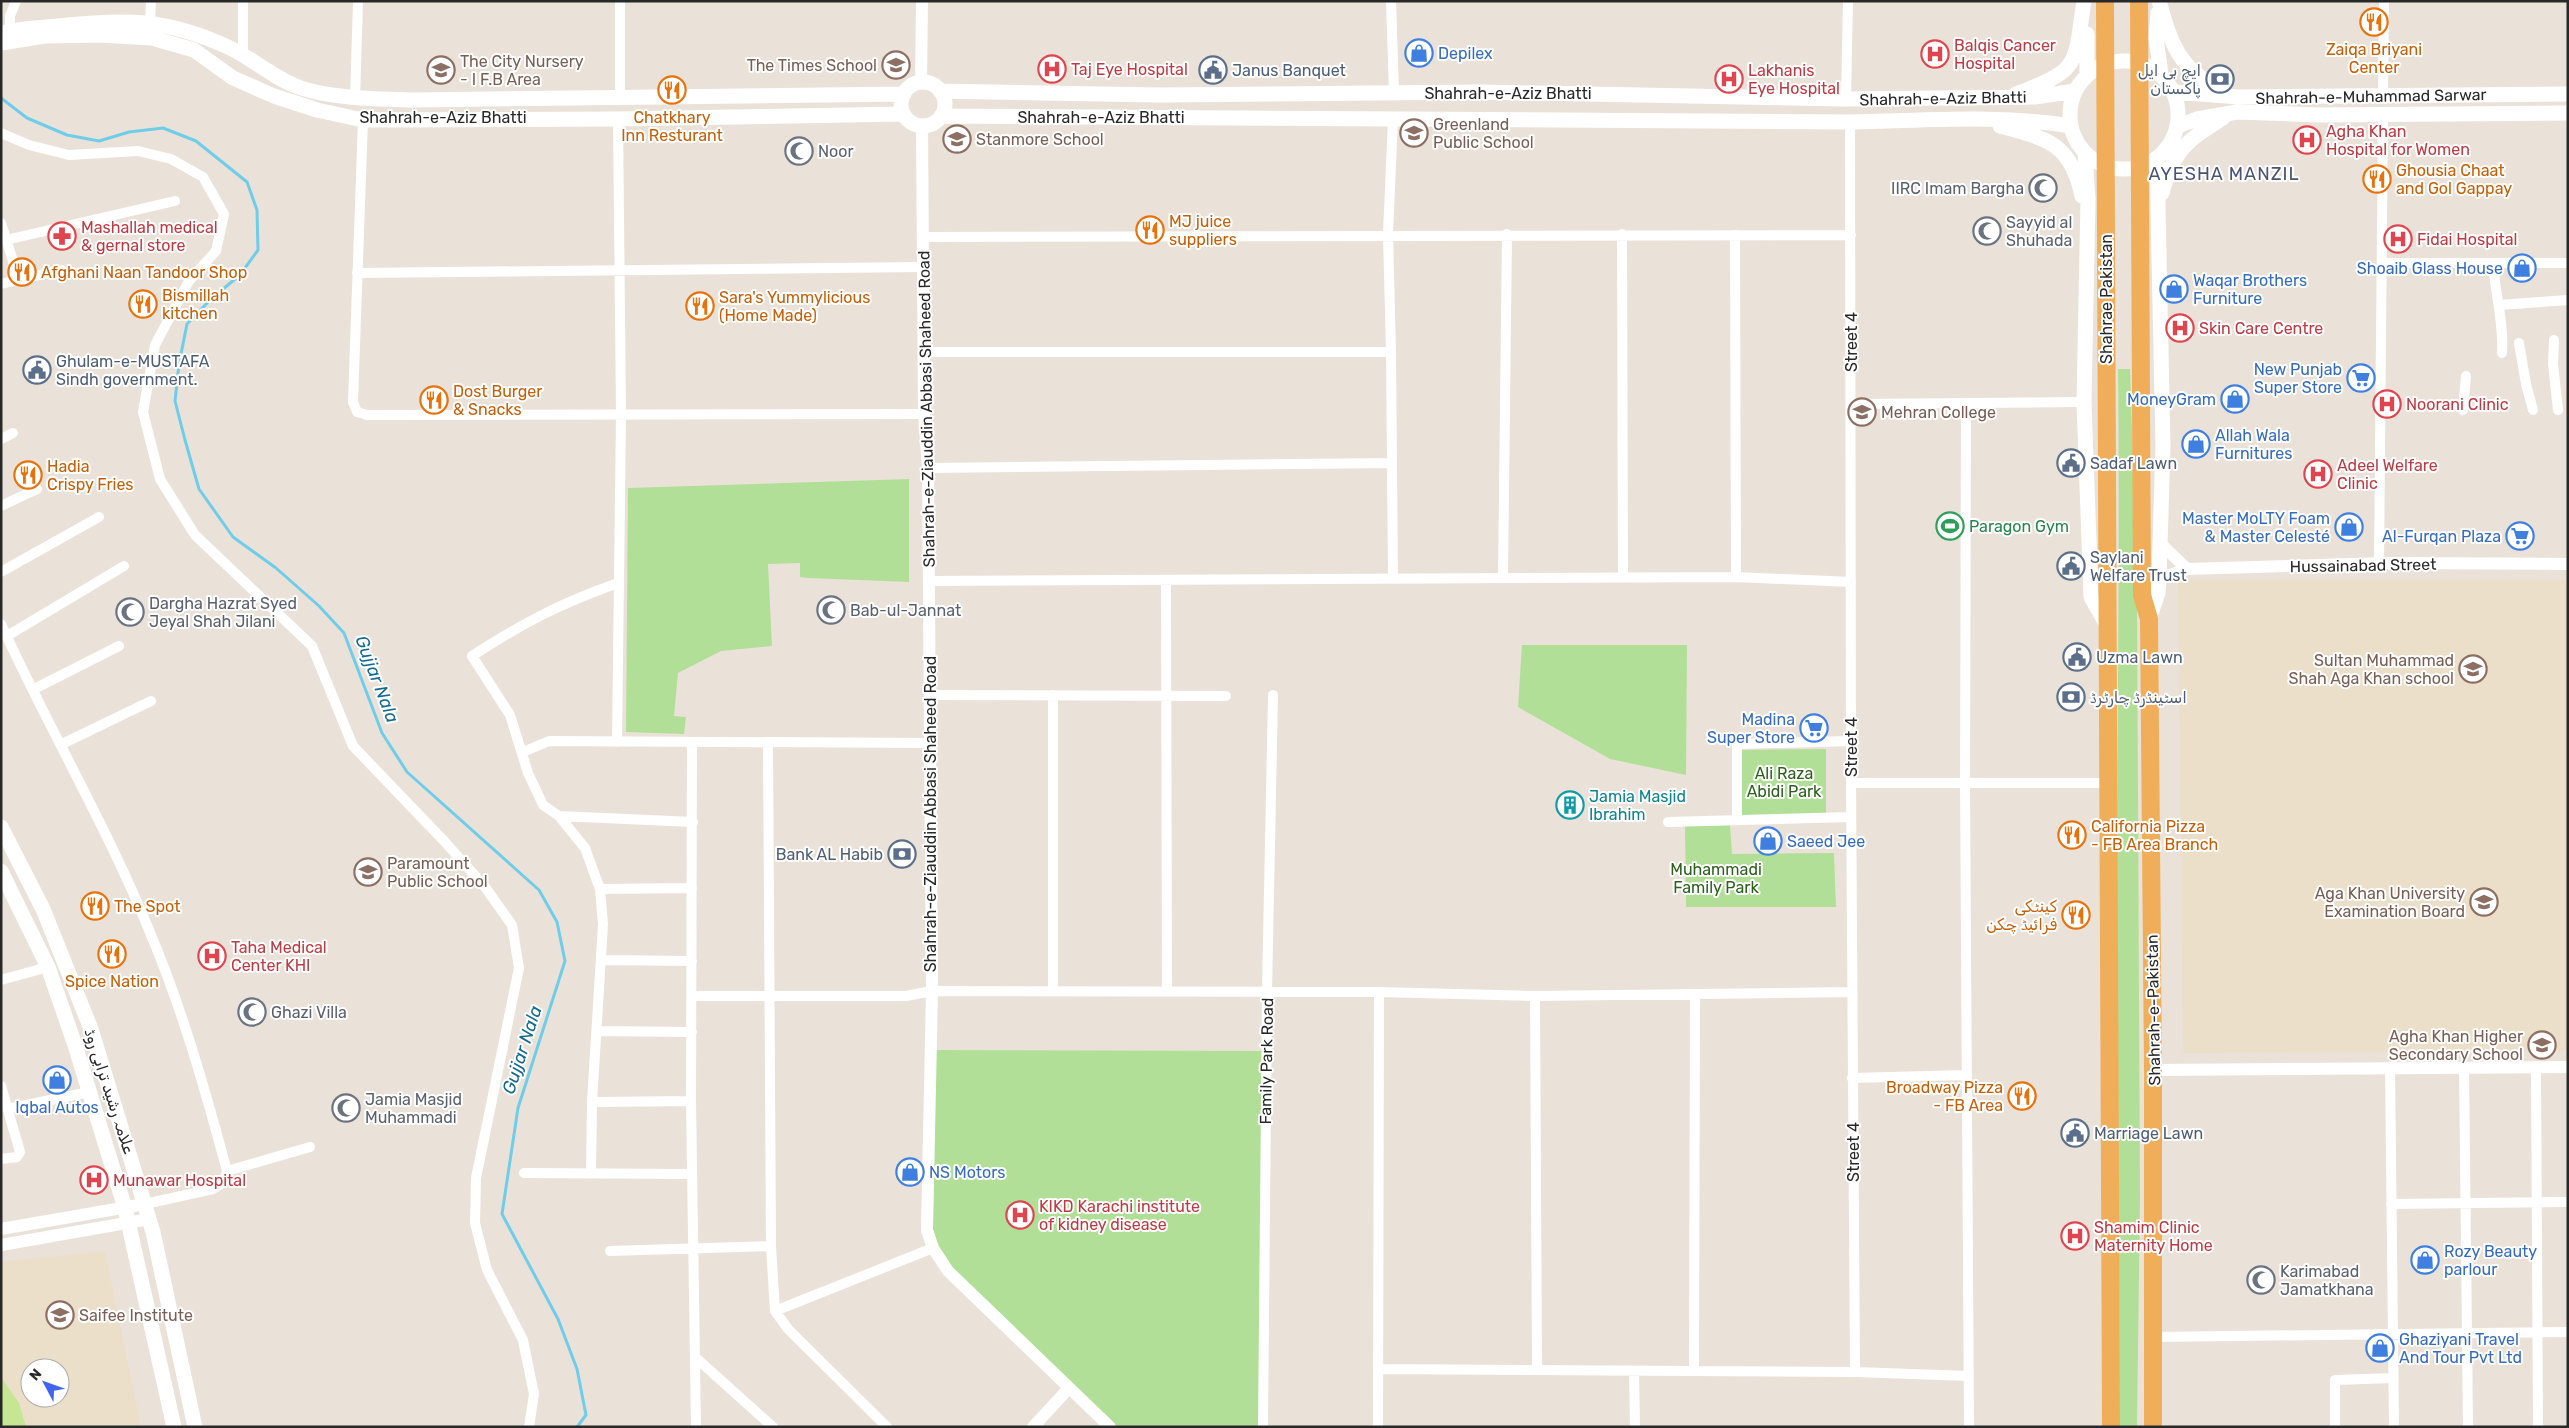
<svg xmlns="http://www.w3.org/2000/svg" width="2569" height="1428" font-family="Rubik,'Noto Naskh Arabic',sans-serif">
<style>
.education{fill:#ebdfc9;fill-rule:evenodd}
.green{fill:#b2df97}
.pitch{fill:#c6e693}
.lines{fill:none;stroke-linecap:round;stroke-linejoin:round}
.stream{stroke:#6fcde9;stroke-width:3}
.minor{stroke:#fff;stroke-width:10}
.tertiary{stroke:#fff;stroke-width:12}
.secondary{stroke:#fff;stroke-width:15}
.trunk{stroke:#f0ae5a;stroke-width:18}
.labels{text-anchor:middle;stroke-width:4;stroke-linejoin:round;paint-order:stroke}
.health-label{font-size:16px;fill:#be3a42;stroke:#fff;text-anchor:start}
.food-label{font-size:16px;fill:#c56008;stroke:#fff;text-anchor:start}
.shop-label{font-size:16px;fill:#366cbe;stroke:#fff;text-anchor:start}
.education-label{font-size:16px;fill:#785e54;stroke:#fff;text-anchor:start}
.service-label{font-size:16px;fill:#4e5e75;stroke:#fff;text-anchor:start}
.street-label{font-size:16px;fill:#282828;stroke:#fff}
.worship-label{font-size:16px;fill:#5b616d;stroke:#fff;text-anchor:start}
.leisure-label{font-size:16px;fill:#27864d;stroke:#fff;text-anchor:start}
.park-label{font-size:16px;fill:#2c601c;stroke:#fff}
.culture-label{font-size:16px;fill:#0d838f;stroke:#fff;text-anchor:start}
.neighbourhood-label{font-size:18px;letter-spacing:1px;fill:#4a5476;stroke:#fff}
.water-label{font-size:18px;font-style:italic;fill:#126a91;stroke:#fff}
</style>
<rect width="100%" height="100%" fill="#eae2d9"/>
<path class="education" d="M2178 580H2568V1051L2183 1053Z
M105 1251 141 1427H1V1262ZM30 1368H60V1398H30Z"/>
<path class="green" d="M2118 369H2130L2137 590 2140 1196 2137 1427H2120C2119 1253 2117 1080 2117 906 2117 727 2120 548 2118 369Z
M909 479V582L808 578 800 577V563L768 564 772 646 721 651 678 673 674 716 686 717 684 734 626 732 628 488Z
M1522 645H1687L1686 775 1610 759 1518 707Z
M1826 749V814L1742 815V750Z
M1730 825 1732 854 1834 853 1836 907H1686L1685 826Z
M931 1050 1266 1051 1263 1427H1111L933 1248Z"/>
<path class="pitch" d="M1 1377 19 1403 26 1427H1Z"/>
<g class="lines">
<path class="stream" d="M1 98 27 118 67 135 99 141 129 132 163 128 196 141 247 182 257 210 258 250 240 275 211 299 187 324 179 364 175 401 185 440 199 489 233 537 276 568 319 606 344 633 382 733 407 772 539 890 557 922 565 961 518 1108 502 1214 558 1319 577 1369 586 1415 577 1427"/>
<path class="minor" d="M1391 1 1394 93
M150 22 151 1
M10 31V16L16 1
M243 55V1
M620 96V1
M2383 96 2384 1
M355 99 358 1
M1846 99 1848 1
M363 120 353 402 357 412 367 415 924 414
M1850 122 1851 783 1855 1372
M1 133 29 145 69 155 138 151 171 159 203 177 224 214 216 251 189 281 155 345 143 412 160 479 195 535 312 646 353 746 445 842 485 887 512 925 519 968 476 1178 475 1223 487 1270 523 1340 534 1394 529 1427
M1 223 19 280
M1622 234 1623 578
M1735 235 1736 577
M923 237 1851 235
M6 240 175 201
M2382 263H2568
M2493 263C2495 293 2504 322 2502 353
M357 273 922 267
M1 284 62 270
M2499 305 2568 300
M2554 340 2553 364 2558 410
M2519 343 2526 384 2533 410
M923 352H1391
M1851 404 2084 402
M1966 404 1965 784 1969 1427
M2463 410 2466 376
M1 439 13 433
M928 468 1392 463
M1 506 37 489
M2379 563 2383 114
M1 572 99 517
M1503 578 1507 234
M1393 579 1391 352 1388 234 1393 119
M1166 580 1167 992
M929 581 1736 577 1851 582
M1 624C48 727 106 825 149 930 182 1008 205 1089 227 1171L224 1182 213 1189 145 1204
M7 636 124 566
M34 689 119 646
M930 695 1226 696
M1053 695V991
M617 742 621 414 618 119
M768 742 771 1246 775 1311 788 1329 887 1427
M692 743 691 1101 696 1427
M62 744 151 701
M523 752 549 741 930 743
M1851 783H2109
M559 816 693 822
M1737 820V744L1851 741
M1668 822 1851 817
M600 889 692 888
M601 960 692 961
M1 980 48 967
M693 996H906L932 991 1379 992 1535 996 1852 992
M1535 996 1537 1370
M597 1031 692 1032
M2390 1067 2394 1427
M2464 1067 2468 1427
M2536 1067 2538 1427
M1852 1078 1967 1075
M1 1086 20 1152 17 1157 1 1159
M592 1102 691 1101
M7 1109 89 1092
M227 1171 310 1147
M524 1173 692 1174
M591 1173 592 1102 603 924 600 889 585 848 559 816 543 805 528 773 510 715 472 656C523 623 561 603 618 583
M2391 1204 2568 1202
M610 1251 771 1246
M775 1311 933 1248
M2153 1337 2568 1332
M695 1357 773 1427
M1379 1369 1855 1372 1969 1376
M1634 1371 1635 1427
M1694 1371 1695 994
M1263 1427 1267 992 1273 695
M1378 1427 1379 992
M2335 1427V1380L2393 1378"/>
<path class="tertiary" d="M921 83 922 1
M922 126 924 414 928 468 932 991 927 1230 933 1248 948 1271 1110 1427
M2160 543 2187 569
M2159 579 2187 569 2387 563 2568 564
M2153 1070 2568 1067
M1 1229 145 1204
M1 1245 149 1219
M1033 1427 1069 1388"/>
<path class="secondary" d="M2159 1C2172 47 2179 68 2223 92
M2158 13 2156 38 2161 74
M1 33C20 28 39 28 58 26 126 19 165 18 228 47 254 59 274 79 301 88 335 99 379 99 415 100L904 94
M2087 34V75
M1 43 45 36 100 35 152 38 194 50 233 78 274 96 317 110 363 120 618 119 903 114
M2070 115a54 54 0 1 1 108 0a54 54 0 1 1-108 0Z
M901 104a22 22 0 1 1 44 0a22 22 0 1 1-44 0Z
M940 91 1159 95 1480 92 1846 99 2035 97 2075 91
M2174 92 2239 97 2568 94
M2016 94C2081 69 2074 67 2084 1
M941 116 1850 122C1923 121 1999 114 2071 126
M2000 126C2048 139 2071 143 2082 196
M2178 126 2197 119 2237 112 2319 115 2568 113
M2085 153 2088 200 2084 402 2091 597 2108 627
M2162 193C2174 149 2187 141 2224 117
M2149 619 2158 593 2159 579 2163 446 2157 159
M1 827 43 909 91 1029 153 1232 195 1427
M1 871 48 967 75 1045 125 1208 174 1427"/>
<path class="trunk" d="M2105 1 2111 1427
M2139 1 2142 595 2149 619 2153 1070V1427"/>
</g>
<defs>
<g id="restaurant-ring" transform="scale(1.4375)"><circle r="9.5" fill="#fff" stroke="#e8710a" stroke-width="1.5"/><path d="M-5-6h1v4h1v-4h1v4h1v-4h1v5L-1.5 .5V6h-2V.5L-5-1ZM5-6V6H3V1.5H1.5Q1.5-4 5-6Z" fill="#e8710a"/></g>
<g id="shop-ring" transform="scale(1.4375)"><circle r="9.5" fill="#fff" stroke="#3f7fe0" stroke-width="1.5"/><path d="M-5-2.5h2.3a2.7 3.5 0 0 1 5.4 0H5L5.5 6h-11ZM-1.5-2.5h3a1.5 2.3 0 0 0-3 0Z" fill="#3f7fe0"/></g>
<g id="hospital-ring" transform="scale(1.4375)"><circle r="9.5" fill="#fff" stroke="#e0444e" stroke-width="1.5"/><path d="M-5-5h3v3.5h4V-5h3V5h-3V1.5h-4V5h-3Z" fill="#e0444e"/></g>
<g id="school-ring" transform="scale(1.4375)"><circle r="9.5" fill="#fff" stroke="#8d6e63" stroke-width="1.5"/><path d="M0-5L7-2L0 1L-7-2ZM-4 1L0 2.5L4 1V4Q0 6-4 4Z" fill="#8d6e63"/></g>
<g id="civic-ring" transform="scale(1.4375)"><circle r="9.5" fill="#fff" stroke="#5c6f8a" stroke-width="1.5"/><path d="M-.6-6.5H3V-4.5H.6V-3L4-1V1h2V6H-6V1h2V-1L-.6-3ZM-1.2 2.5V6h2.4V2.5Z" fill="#5c6f8a"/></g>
<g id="bank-ring" transform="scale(1.4375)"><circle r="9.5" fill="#fff" stroke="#5c6f8a" stroke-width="1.5"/><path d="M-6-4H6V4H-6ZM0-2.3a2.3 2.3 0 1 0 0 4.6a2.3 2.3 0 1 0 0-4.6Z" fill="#5c6f8a"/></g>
<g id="mosque-ring" transform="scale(1.4375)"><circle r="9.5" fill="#fff" stroke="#6b7280" stroke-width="1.5"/><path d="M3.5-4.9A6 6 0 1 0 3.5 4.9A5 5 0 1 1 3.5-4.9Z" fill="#6b7280"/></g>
<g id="pharmacy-ring" transform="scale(1.4375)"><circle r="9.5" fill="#fff" stroke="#e0444e" stroke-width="1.5"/><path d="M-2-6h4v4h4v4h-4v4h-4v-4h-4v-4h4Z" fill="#e0444e"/></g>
<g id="supermarket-ring" transform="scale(1.4375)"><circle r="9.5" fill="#fff" stroke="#3f7fe0" stroke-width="1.5"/><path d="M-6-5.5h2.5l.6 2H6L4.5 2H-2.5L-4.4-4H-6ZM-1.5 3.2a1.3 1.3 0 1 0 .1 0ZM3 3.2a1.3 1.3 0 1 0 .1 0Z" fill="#3f7fe0"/></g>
<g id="university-ring" transform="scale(1.4375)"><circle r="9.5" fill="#fff" stroke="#8d6e63" stroke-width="1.5"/><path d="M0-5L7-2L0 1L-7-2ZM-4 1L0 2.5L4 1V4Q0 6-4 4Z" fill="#8d6e63"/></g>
<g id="stadium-ring" transform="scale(1.4375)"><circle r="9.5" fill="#fff" stroke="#2e9e5b" stroke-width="1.5"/><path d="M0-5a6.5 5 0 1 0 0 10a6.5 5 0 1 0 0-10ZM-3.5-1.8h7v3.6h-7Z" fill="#2e9e5b"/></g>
<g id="building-ring" transform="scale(1.4375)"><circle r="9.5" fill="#fff" stroke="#0f9aa8" stroke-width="1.5"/><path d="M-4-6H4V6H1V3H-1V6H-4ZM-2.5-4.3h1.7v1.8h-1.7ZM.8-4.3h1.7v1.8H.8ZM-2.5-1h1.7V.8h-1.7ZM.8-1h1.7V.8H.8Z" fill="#0f9aa8"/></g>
</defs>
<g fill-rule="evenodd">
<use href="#restaurant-ring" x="2374" y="22"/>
<use href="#shop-ring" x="1419" y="53"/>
<use href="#hospital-ring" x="1935" y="54"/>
<use href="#school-ring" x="896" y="65"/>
<use href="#hospital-ring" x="1052" y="69"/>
<use href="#school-ring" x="441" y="70"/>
<use href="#civic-ring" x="1213" y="70"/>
<use href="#hospital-ring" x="1729" y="79"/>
<use href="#bank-ring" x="2220" y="79"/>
<use href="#restaurant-ring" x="672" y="90"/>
<use href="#school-ring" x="1414" y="133"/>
<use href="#school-ring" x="957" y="139"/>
<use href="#hospital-ring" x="2307" y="140"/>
<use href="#mosque-ring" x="799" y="151"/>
<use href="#restaurant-ring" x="2377" y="179"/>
<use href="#mosque-ring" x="2043" y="188"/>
<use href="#restaurant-ring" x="1150" y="230"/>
<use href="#mosque-ring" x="1987" y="231"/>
<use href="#pharmacy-ring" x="62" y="236"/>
<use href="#hospital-ring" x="2398" y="239"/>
<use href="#shop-ring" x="2522" y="268"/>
<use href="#restaurant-ring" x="22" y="272"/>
<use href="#shop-ring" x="2174" y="289"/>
<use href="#restaurant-ring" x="143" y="304"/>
<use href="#restaurant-ring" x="700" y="306"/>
<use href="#hospital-ring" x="2180" y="328"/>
<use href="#civic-ring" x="37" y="370"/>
<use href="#supermarket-ring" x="2361" y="378"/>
<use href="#shop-ring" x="2235" y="399"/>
<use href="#restaurant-ring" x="434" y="400"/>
<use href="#hospital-ring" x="2387" y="404"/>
<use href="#university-ring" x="1862" y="412"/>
<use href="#shop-ring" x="2196" y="444"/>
<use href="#civic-ring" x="2071" y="463"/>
<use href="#hospital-ring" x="2318" y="474"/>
<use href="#restaurant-ring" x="28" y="475"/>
<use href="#stadium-ring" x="1950" y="526"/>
<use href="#shop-ring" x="2349" y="527"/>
<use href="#supermarket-ring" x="2520" y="536"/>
<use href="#civic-ring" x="2071" y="566"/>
<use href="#mosque-ring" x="831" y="610"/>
<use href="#mosque-ring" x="130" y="612"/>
<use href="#civic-ring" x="2077" y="657"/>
<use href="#school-ring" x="2473" y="669"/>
<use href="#bank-ring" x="2071" y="697"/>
<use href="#supermarket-ring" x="1814" y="728"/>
<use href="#building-ring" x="1570" y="805"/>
<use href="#restaurant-ring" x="2072" y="835"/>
<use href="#shop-ring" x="1768" y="841"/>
<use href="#bank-ring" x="902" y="854"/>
<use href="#school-ring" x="368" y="872"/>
<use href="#university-ring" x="2484" y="902"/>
<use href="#restaurant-ring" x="95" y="906"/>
<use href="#restaurant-ring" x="2076" y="915"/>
<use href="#restaurant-ring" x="112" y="954"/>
<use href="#hospital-ring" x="212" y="956"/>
<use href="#mosque-ring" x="252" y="1012"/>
<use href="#school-ring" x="2542" y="1045"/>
<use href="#shop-ring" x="57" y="1080"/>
<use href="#restaurant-ring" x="2022" y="1096"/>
<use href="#mosque-ring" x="346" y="1108"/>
<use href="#civic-ring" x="2075" y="1133"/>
<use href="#shop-ring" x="910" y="1172"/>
<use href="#hospital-ring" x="94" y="1180"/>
<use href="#hospital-ring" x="1020" y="1215"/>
<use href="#hospital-ring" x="2075" y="1236"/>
<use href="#shop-ring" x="2425" y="1260"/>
<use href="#mosque-ring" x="2261" y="1280"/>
<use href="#university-ring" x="60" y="1315"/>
<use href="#shop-ring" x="2380" y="1348"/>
</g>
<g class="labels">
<g class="health-label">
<text x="1954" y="51">Balqis Cancer<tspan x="1954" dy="18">Hospital</tspan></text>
<text x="1071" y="75">Taj Eye Hospital</text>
<text x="1748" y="76">Lakhanis<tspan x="1748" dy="18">Eye Hospital</tspan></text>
<text x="2326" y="137">Agha Khan<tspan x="2326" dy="18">Hospital for Women</tspan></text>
<text x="81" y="233">Mashallah medical<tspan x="81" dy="18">&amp; gernal store</tspan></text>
<text x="2417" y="245">Fidai Hospital</text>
<text x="2199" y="334">Skin Care Centre</text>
<text x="2406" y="410">Noorani Clinic</text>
<text x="2337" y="471">Adeel Welfare<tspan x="2337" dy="18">Clinic</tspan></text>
<text x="231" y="953">Taha Medical<tspan x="231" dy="18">Center KHI</tspan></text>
<text x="113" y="1186">Munawar Hospital</text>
<text x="1039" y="1212">KIKD Karachi institute<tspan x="1039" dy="18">of kidney disease</tspan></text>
<text x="2094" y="1233">Shamim Clinic<tspan x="2094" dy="18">Maternity Home</tspan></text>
</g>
<g class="food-label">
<text x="2374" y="55" text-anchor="middle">Zaiqa Briyani<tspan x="2374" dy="18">Center</tspan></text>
<text x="672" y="123" text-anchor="middle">Chatkhary<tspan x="672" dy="18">Inn Resturant</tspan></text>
<text x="2396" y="176">Ghousia Chaat<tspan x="2396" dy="18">and Gol Gappay</tspan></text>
<text x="1169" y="227">MJ juice<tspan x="1169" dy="18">suppliers</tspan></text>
<text x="41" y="278">Afghani Naan Tandoor Shop</text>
<text x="162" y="301">Bismillah<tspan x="162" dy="18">kitchen</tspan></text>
<text x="719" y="303">Sara's Yummylicious<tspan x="719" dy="18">(Home Made)</tspan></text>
<text x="453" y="397">Dost Burger<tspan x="453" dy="18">&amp; Snacks</tspan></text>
<text x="47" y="472">Hadia<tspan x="47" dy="18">Crispy Fries</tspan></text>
<text x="2091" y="832">California Pizza<tspan x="2091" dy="18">- FB Area Branch</tspan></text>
<text x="114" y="912">The Spot</text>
<text x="2057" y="912" text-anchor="end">کینٹکی<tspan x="2057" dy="18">فرائیڈ چکن</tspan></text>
<text x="112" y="987" text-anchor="middle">Spice Nation</text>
<text x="2003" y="1093" text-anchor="end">Broadway Pizza<tspan x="2003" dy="18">- FB Area</tspan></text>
</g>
<g class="shop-label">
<text x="1438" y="59">Depilex</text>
<text x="2503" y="274" text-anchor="end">Shoaib Glass House</text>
<text x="2193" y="286">Waqar Brothers<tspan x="2193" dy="18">Furniture</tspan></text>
<text x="2342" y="375" text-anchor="end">New Punjab<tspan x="2342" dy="18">Super Store</tspan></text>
<text x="2216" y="405" text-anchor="end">MoneyGram</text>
<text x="2215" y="441">Allah Wala<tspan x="2215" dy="18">Furnitures</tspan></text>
<text x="2330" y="524" text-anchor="end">Master MoLTY Foam<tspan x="2330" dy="18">&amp; Master Celesté</tspan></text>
<text x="2501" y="542" text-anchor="end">Al-Furqan Plaza</text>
<text x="1795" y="725" text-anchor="end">Madina<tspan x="1795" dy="18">Super Store</tspan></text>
<text x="1787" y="847">Saeed Jee</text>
<text x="57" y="1113" text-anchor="middle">Iqbal Autos</text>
<text x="929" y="1178">NS Motors</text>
<text x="2444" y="1257">Rozy Beauty<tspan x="2444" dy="18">parlour</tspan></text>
<text x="2399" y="1345">Ghaziyani Travel<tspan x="2399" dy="18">And Tour Pvt Ltd</tspan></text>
</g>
<g class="education-label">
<text x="460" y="67">The City Nursery<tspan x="460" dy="18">- I F.B Area</tspan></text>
<text x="877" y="71" text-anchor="end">The Times School</text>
<text x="1433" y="130">Greenland<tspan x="1433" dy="18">Public School</tspan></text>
<text x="976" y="145">Stanmore School</text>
<text x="1881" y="418">Mehran College</text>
<text x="2454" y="666" text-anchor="end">Sultan Muhammad<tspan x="2454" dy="18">Shah Aga Khan school</tspan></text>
<text x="387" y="869">Paramount<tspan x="387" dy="18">Public School</tspan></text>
<text x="2465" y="899" text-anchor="end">Aga Khan University<tspan x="2465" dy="18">Examination Board</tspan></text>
<text x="2523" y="1042" text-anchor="end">Agha Khan Higher<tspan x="2523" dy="18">Secondary School</tspan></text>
<text x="79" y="1321">Saifee Institute</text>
</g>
<g class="service-label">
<text x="1232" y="76">Janus Banquet</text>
<text x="2201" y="76" text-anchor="end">ایچ بی ایل<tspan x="2201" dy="18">پاکستان</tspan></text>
<text x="56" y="367">Ghulam-e-MUSTAFA<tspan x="56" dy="18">Sindh government.</tspan></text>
<text x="2090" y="469">Sadaf Lawn</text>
<text x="2090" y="563">Saylani<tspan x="2090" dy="18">Welfare Trust</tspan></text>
<text x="2096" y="663">Uzma Lawn</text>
<text x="2090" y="703">اسٹینڈرڈ چارٹرڈ</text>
<text x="883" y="860" text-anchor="end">Bank AL Habib</text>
<text x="2094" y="1139">Marriage Lawn</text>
</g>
<g class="street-label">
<text x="1508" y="99">Shahrah-e-Aziz Bhatti</text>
<text transform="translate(2371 96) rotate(-1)" y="6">Shahrah-e-Muhammad Sarwar</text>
<text transform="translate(1943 98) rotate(-1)" y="6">Shahrah-e-Aziz Bhatti</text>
<text x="443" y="123">Shahrah-e-Aziz Bhatti</text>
<text x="1101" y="123">Shahrah-e-Aziz Bhatti</text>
<text transform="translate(2106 299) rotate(-90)" y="6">Shahrae Pakistan</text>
<text transform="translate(1851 342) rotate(-90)" y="6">Street 4</text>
<text transform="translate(926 409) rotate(-91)" y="6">Shahrah-e-Ziauddin Abbasi Shaheed Road</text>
<text transform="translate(2363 565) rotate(-1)" y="6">Hussainabad Street</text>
<text transform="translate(1851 747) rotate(-90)" y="6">Street 4</text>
<text transform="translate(930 814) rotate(-90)" y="6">Shahrah-e-Ziauddin Abbasi Shaheed Road</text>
<text transform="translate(2153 1010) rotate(-91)" y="6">Shahrah-e-Pakistan</text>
<text transform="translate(1266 1061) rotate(-89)" y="6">Family Park Road</text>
<text transform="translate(110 1091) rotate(72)" y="6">علامہ رشید ترابی روڈ</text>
<text transform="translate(1853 1152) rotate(-90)" y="6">Street 4</text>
</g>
<g class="worship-label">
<text x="818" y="157">Noor</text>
<text x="2024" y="194" text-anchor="end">IIRC Imam Bargha</text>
<text x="2006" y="228">Sayyid al<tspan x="2006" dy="18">Shuhada</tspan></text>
<text x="149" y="609">Dargha Hazrat Syed<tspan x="149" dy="18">Jeyal Shah Jilani</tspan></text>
<text x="850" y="616">Bab-ul-Jannat</text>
<text x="271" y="1018">Ghazi Villa</text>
<text x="365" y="1105">Jamia Masjid<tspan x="365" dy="18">Muhammadi</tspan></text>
<text x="2280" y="1277">Karimabad<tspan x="2280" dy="18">Jamatkhana</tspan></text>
</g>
<g class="leisure-label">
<text x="1969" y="532">Paragon Gym</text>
</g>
<g class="park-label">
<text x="1784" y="779">Ali Raza<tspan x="1784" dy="18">Abidi Park</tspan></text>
<text x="1716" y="875">Muhammadi<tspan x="1716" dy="18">Family Park</tspan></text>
</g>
<g class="culture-label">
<text x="1589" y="802">Jamia Masjid<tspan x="1589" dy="18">Ibrahim</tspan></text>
</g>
<g class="neighbourhood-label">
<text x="2224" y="180">AYESHA MANZIL</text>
</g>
<g class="water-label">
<text transform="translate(377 679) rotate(69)" y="6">Gujjar Nala</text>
<text transform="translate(522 1050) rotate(-72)" y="6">Gujjar Nala</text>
</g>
</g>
<rect width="2569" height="1428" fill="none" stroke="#282828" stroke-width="5"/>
<g transform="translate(45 1383) rotate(311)"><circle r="24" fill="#ffffff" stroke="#a9a9a9"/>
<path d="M0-4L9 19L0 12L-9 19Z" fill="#3e66f2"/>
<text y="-8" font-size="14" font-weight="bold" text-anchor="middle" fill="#282828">N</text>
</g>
</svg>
